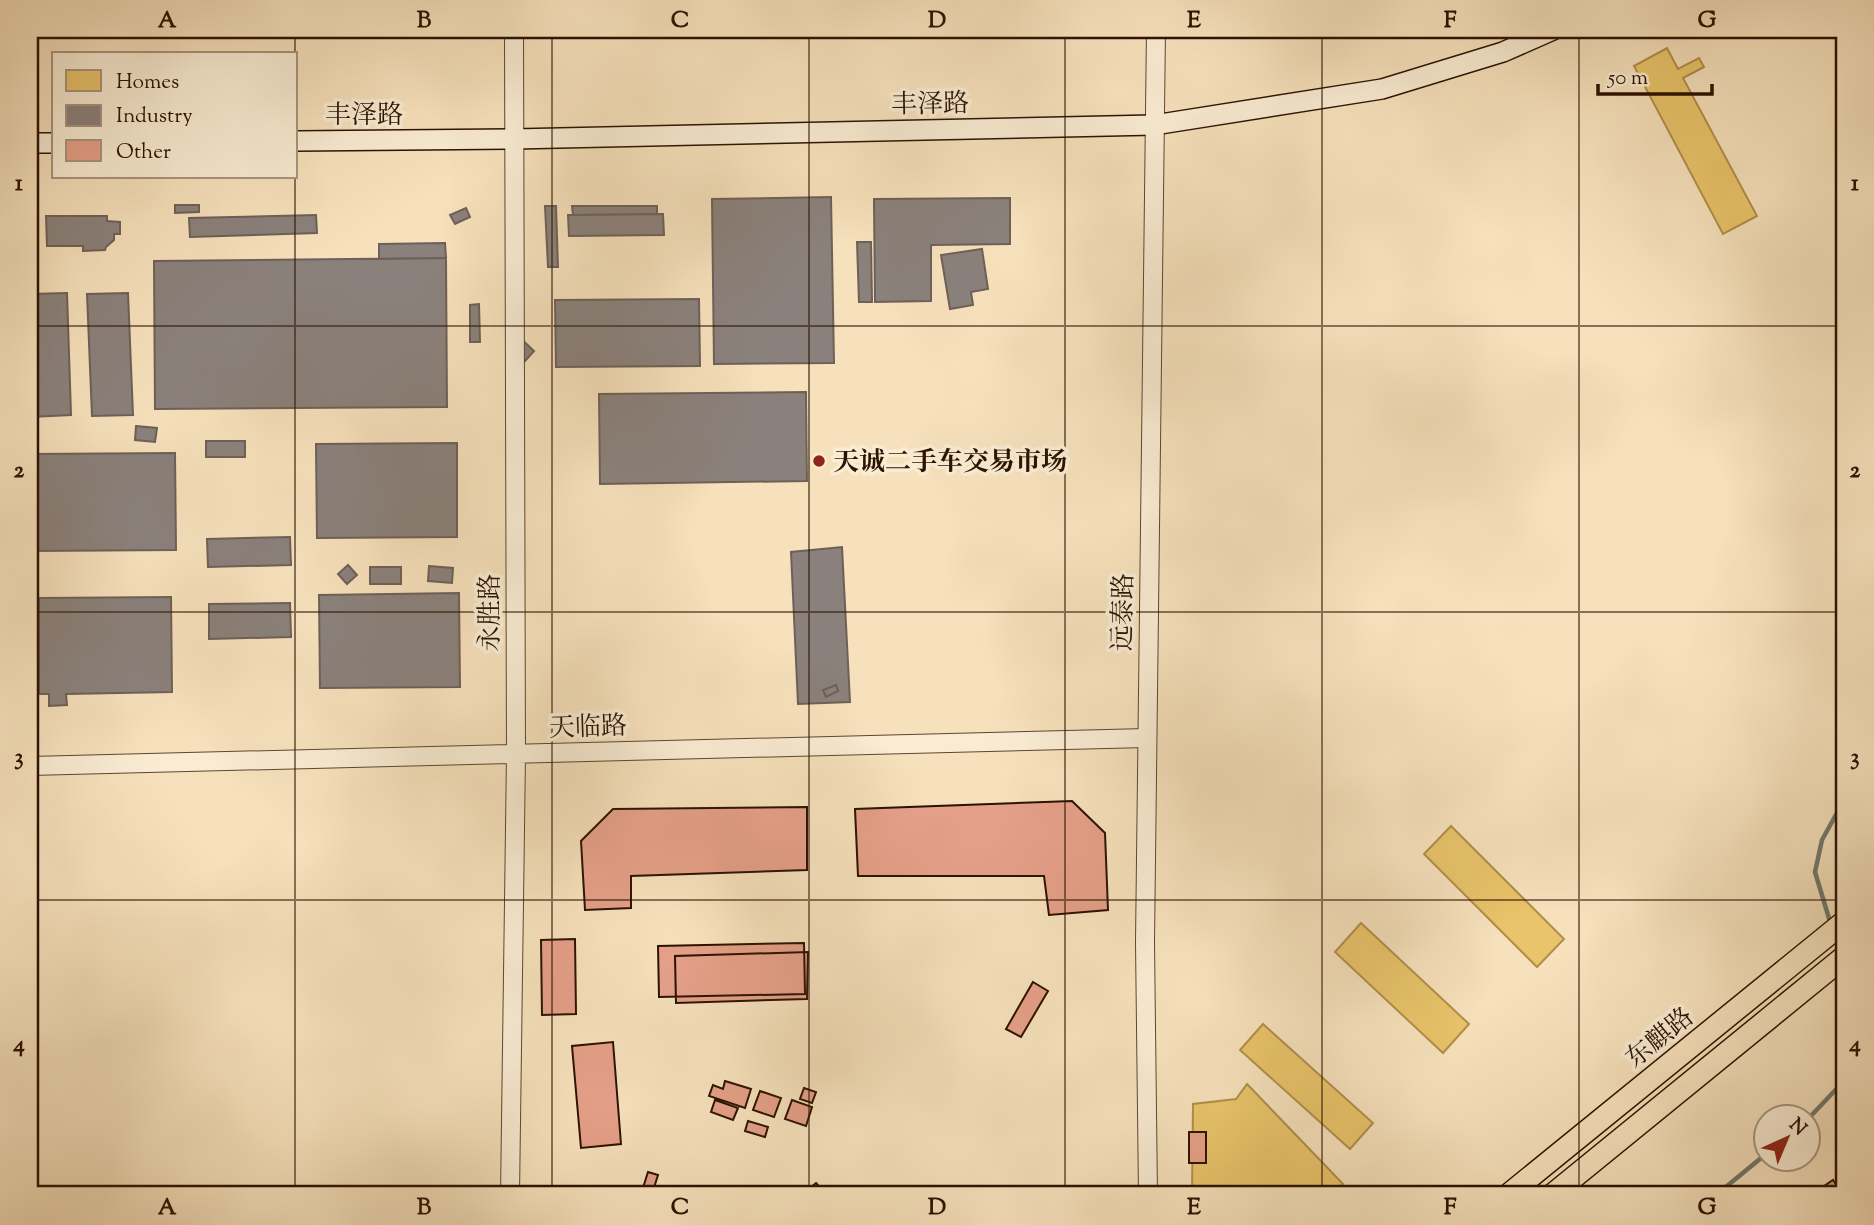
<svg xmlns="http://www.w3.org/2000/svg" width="1874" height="1225" font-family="'Sorts Mill Goudy','Noto Serif SC',serif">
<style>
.homes{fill:#e9c46a;stroke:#b08f4a;stroke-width:2}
.industry{fill:#8a817c;stroke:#6e6057;stroke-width:2}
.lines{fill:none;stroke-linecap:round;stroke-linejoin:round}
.stream{stroke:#70786d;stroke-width:4.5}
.building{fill:#e5a089;stroke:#2c1200;stroke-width:2}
.tertiary-casing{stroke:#5e462f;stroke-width:20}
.secondary-casing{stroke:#2c1200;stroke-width:22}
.primary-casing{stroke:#2c1200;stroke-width:24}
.tertiary{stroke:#f9ecd3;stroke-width:18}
.secondary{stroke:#f9ecd3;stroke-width:19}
.primary{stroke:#f6e1bc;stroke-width:21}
.grid{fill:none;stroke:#2c1200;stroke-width:2;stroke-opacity:0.55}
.poi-dot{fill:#8f2418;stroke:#f9ecd3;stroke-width:2.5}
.labels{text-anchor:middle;stroke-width:7;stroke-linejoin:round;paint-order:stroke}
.street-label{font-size:26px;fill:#2c1200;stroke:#f9ecd3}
.poi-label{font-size:26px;font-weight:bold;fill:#2c1200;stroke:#f9ecd3;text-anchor:start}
.neatline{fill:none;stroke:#2c1200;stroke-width:2.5}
.grid-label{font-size:23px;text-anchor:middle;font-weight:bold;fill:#2c1200}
</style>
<rect width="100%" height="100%" fill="#f6e1bc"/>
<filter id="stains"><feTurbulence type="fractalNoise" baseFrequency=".00286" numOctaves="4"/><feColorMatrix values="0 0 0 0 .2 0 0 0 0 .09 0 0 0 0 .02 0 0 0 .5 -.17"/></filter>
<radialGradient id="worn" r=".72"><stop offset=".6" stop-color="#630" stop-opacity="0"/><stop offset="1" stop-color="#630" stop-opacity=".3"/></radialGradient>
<path class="homes" d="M1667 48 1678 69 1699 58 1704 67 1683 78 1757 216 1723 234 1634 66Z
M1451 826 1564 939 1537 967 1424 854Z
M1361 923 1469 1024 1443 1053 1335 952Z
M1263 1024 1373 1123 1350 1149 1240 1050Z
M1247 1084 1343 1184 1330 1195H1192L1193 1104 1236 1099Z"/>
<path class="industry" d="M831 197 834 363 714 364 712 199Z
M1010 198V244L931 245V301L875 302 874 199Z
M175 205H199V212L175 213Z
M545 206H556L558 267H548Z
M572 206H657V214L573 215Z
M466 208 470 217 455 224 450 215Z
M663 214 664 235 569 236 568 215Z
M316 215 317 233 190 237 189 218Z
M46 216H107V221L120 222V234H114V240L106 247 105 250 83 251V246H47Z
M857 242H871L872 302H859Z
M445 243 446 258 379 259V244Z
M982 249 988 289 971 292 973 305 950 309 941 255Z
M446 258 447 407 155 409 154 261Z
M67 293 71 415 30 417V294Z
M128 293 133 415 92 416 87 294Z
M699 299 700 366 556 367 555 300Z
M479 304 480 342H470V305Z
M515 333 534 351 515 372 506 364 517 352Z
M806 392 807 481 600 484 599 394Z
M136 426 157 428 155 442 135 440Z
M206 441H245V457H206Z
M457 443V537L317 538 316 444Z
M175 453 176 550 33 551 31 454Z
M290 537 291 565 208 567 207 539Z
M842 547 850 702 798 704 791 552Z
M348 565 357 575 347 584 338 574Z
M429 566 453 568 452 583 428 581Z
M370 567H401V584H370Z
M459 593 460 687 320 688 319 595Z
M171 597 172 692 66 694 67 705 49 706V694H39V598Z
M290 603 291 637 209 639V604Z
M836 685 838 691 826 697 823 690Z"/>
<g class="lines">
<path class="stream" d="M1831 925 1815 872 1822 840 1844 800
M1808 1119 1844 1081
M1716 1195 1766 1154"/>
</g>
<path class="building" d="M1072 801 1105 833 1108 910 1049 915 1044 876H858L855 809Z
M807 807V870L631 876V908L585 910 581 841 613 809Z
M575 939 576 1014 542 1015 541 940Z
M804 943 805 994 659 997 658 946Z
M808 952 807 999 676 1003 675 956Z
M1033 982 1048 991 1021 1037 1006 1029Z
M613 1042 621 1144 581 1148 572 1046Z
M725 1081 751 1089 745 1108 709 1096 713 1085 723 1089Z
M804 1088 816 1092 812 1103 800 1099Z
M760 1091 781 1098 774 1117 753 1110Z
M715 1100 738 1108 733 1120 711 1112Z
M792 1100 812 1107 806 1126 785 1119Z
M748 1121 768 1127 765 1137 745 1131Z
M1189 1132H1206V1163H1189Z
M648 1172 658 1175 652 1194 642 1191Z
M1833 1180 1843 1195H1811Z
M816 1183 827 1195H801Z"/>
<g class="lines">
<g class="tertiary-casing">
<path id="tertiary" d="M30 766 1147 738
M510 1195 516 755 514 30
M1148 1195 1145 942 1156 30"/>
</g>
<g class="secondary-casing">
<path id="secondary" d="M296 141 514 139 1154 125 1382 89 1503 52 1553 30
M30 143H54"/>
</g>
<g class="primary-casing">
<path id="primary" d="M1508 1195 1844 922
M1552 1195 1844 957"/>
</g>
<use href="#tertiary" class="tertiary"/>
<use href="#secondary" class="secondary"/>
<use href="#primary" class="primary"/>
</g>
<path class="grid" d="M295 30V54M552 30V1195M809 30V1195M1065 30V1195M1322 30V1195M1579 30V1195M295 177V1195M30 326H1844M30 612H1844M30 900H1844"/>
<circle class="poi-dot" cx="819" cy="461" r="7"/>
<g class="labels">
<g class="street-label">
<text transform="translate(930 103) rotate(-1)" y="9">丰泽路</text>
<text x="364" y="123">丰泽路</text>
<text transform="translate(1122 612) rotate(-89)" y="9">远泰路</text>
<text transform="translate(489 613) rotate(-90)" y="9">永胜路</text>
<text transform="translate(588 726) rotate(-2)" y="9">天临路</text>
<text transform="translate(1659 1037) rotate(-39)" y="9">东麒路</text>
</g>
<g class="poi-label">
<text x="833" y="470">天诚二手车交易市场</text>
</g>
</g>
<rect width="1874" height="1225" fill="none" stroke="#f6e1bc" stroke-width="77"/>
<rect x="52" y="52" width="245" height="126" fill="#f9ecd3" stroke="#a7957f" stroke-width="2"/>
<rect x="66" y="70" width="35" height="21" fill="#e9c46a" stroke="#a7957f" stroke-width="2"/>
<text x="116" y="88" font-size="21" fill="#2c1200">Homes</text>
<rect x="66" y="105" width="35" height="21" fill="#8a817c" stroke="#a7957f" stroke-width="2"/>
<text x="116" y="122" font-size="21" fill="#2c1200">Industry</text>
<rect x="66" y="140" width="35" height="21" fill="#e5a089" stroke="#a7957f" stroke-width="2"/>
<text x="116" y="158" font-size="21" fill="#2c1200">Other</text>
<g transform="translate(1787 1138) rotate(44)"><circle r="33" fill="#f9ecd3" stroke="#a7957f" stroke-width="2"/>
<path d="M0-5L12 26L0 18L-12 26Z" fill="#8f2418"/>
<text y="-10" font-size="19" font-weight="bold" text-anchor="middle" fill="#2c1200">N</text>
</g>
<path d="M1598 84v10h114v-10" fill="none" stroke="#2c1200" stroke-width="3.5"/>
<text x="1608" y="84" font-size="21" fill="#2c1200" stroke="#f9ecd3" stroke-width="5" paint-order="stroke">50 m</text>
<rect x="38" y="38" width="1798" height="1148" class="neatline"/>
<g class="grid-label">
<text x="167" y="27">A</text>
<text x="424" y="27">B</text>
<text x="680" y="27">C</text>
<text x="937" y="27">D</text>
<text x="1194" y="27">E</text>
<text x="1450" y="27">F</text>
<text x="1707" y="27">G</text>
<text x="19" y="190">1</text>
<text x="1855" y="190">1</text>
<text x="19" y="477">2</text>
<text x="1855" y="477">2</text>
<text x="19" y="764">3</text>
<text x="1855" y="764">3</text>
<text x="19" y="1051">4</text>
<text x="1855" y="1051">4</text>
<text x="167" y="1214">A</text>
<text x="424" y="1214">B</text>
<text x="680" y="1214">C</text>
<text x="937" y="1214">D</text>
<text x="1194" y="1214">E</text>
<text x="1450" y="1214">F</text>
<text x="1707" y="1214">G</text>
</g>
<rect width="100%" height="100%" filter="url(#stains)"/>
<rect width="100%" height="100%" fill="url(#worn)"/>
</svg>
